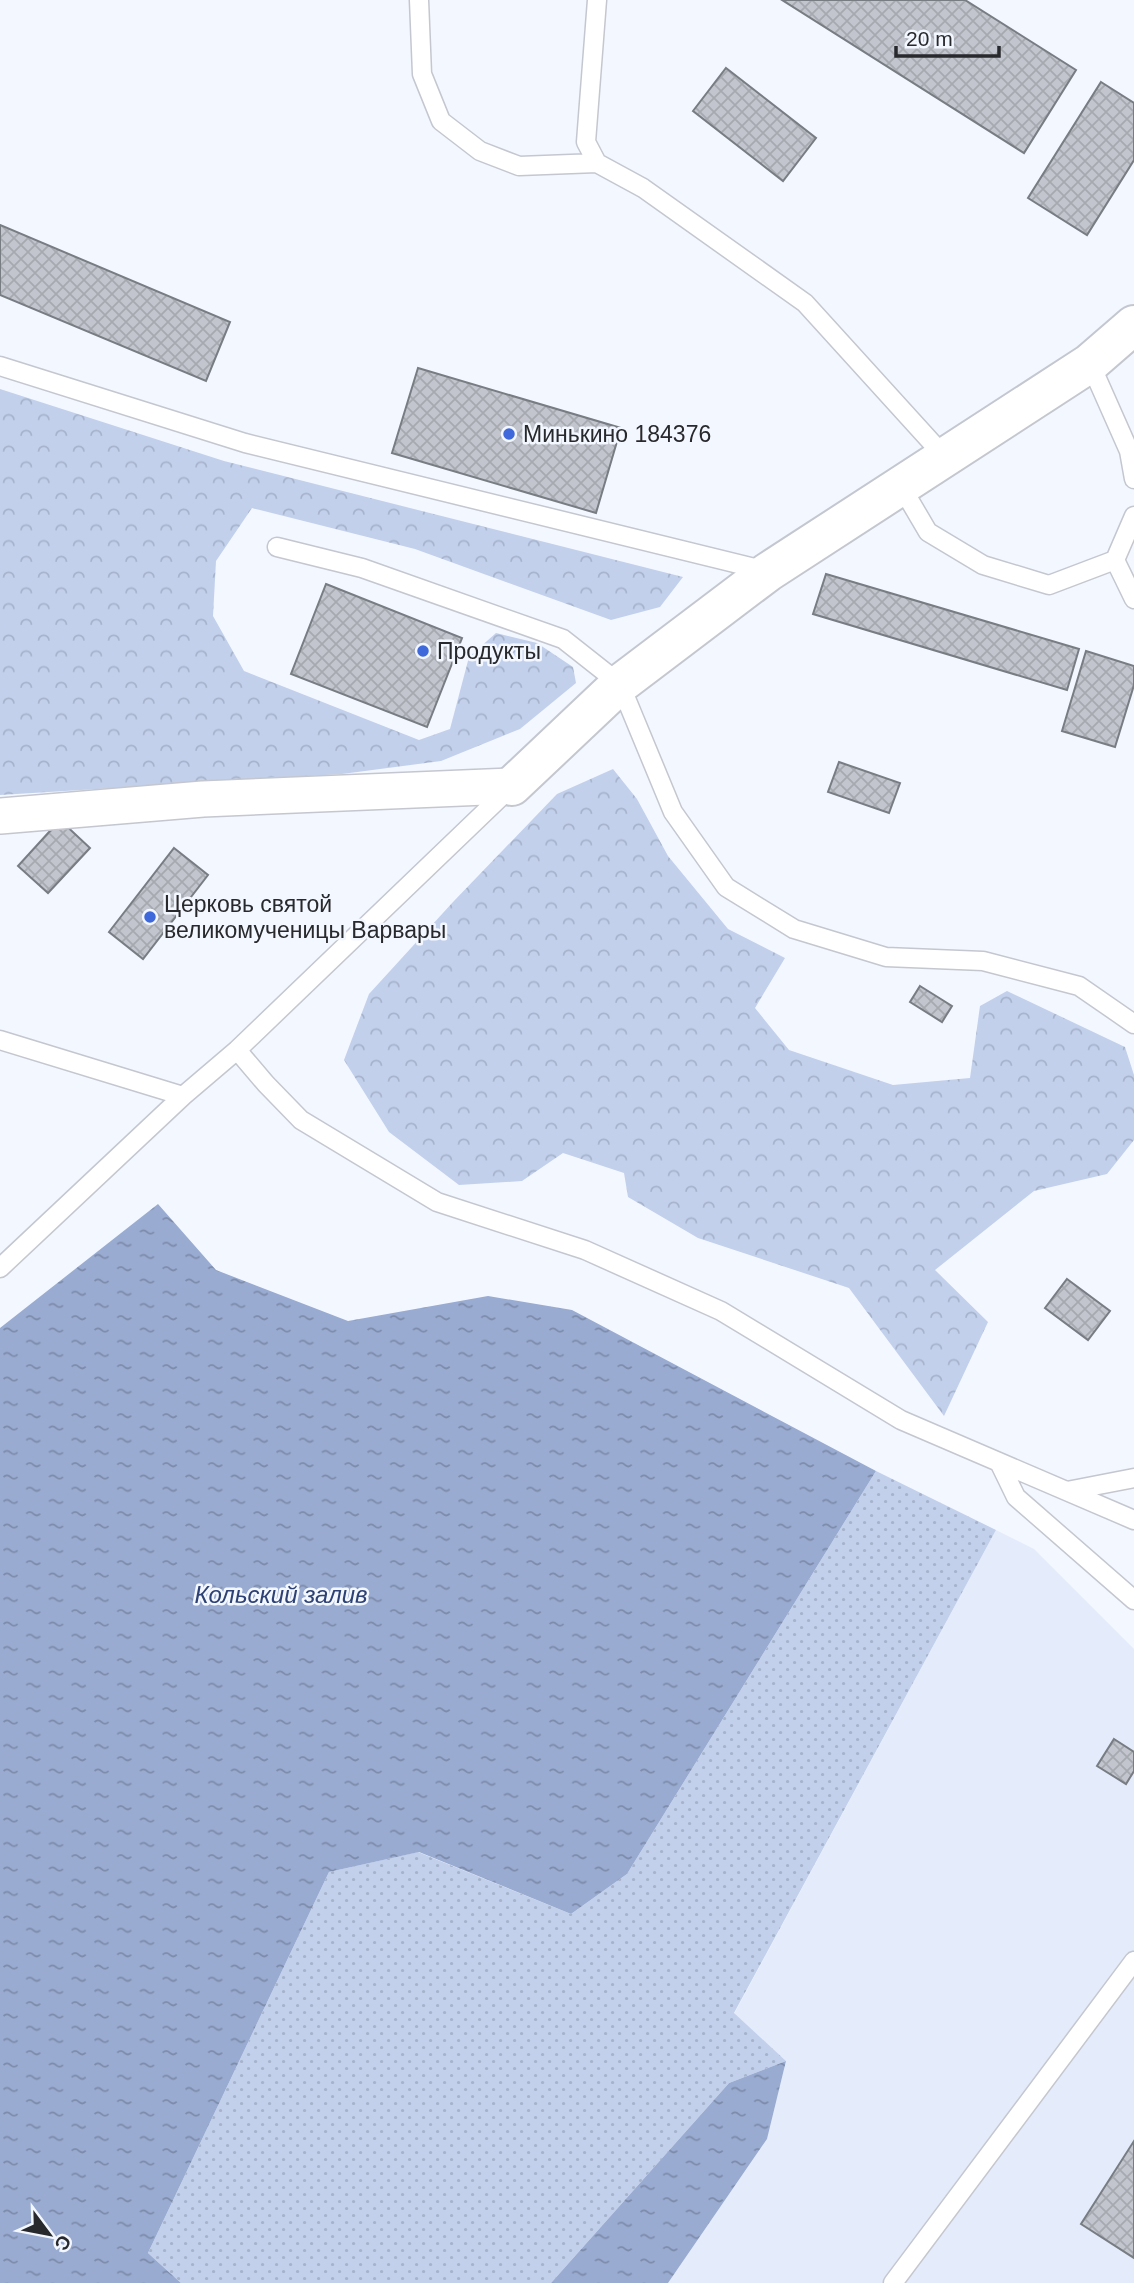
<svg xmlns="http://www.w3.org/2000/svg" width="1134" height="2283" font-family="Helvetica,sans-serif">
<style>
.built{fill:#e4ebfa}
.grass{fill:url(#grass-dots)}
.forest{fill:url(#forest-crowns)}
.water{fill:url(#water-ripples)}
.building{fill:url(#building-cross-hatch);stroke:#787c83;stroke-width:2}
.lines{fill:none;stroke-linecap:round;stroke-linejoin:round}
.service-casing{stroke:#c4c7cf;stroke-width:21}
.minor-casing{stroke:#c4c7cf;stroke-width:38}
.tertiary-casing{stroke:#c4c7cf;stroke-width:42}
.service{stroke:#fff;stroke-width:18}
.minor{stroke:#fff;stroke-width:35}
.tertiary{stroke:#fff;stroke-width:38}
.poi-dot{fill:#3f68da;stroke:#f3f7ff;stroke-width:2.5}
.labels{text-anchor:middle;stroke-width:5;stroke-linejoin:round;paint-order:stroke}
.poi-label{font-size:23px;fill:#28292c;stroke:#f3f7ff;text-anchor:start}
.water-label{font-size:24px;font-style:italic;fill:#2d4174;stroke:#f3f7ff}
</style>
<defs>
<pattern id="grass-dots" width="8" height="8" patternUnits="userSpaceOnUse" patternTransform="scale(1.75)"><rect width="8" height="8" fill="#c2d0ec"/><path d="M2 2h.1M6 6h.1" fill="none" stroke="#a7b3cb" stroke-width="1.8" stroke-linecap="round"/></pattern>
<pattern id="forest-crowns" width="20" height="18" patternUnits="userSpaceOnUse" patternTransform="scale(1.75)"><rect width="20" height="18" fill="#c2d0ec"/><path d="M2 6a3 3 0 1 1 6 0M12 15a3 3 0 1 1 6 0" fill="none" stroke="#a7b3cb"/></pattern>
<pattern id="water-ripples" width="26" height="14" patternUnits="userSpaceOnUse" patternTransform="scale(1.75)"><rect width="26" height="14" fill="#99abd1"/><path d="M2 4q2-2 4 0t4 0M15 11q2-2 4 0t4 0" fill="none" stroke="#7d8baa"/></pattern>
<pattern id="building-cross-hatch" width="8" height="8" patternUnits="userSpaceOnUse" patternTransform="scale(1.75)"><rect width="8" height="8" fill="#c2c5cd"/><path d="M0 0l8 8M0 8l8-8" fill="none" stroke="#a7a9b0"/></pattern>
</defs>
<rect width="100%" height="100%" fill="#f3f7ff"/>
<path class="built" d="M996 1530 1034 1549 1134 1649V2283H668L767 2139 786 2061 734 2014Z"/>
<path class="grass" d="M876 1471 996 1530 734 2013 786 2061 729 2083 551 2283H181L148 2253 329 1872 418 1852 571 1914 627 1874Z"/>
<path class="forest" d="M0 389 224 461 683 577 660 607 611 620 415 549 252 508 216 561 213 616 244 671 419 740 450 729 469 657 496 633 537 643 573 667 576 683 520 729 441 761 342 774 0 795Z
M613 769 637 799 668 856 728 929 785 958 755 1008 789 1050 893 1085 970 1078 980 1006 1007 991 1125 1047 1134 1075V1140L1107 1174 1034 1191 935 1270 988 1322 944 1416 849 1288 698 1238 628 1197 624 1173 563 1153 522 1181 459 1185 389 1132 344 1060 369 994 453 902 557 794Z"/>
<path class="water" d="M158 1204 216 1270 348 1321 488 1296 572 1310 876 1471 627 1874 571 1914 419 1852 329 1872 148 2253 181 2283H0V1328Z
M786 2061 767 2139 668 2283H551L729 2083Z"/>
<path class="building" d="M782 0H965L1076 70 1024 153Z
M726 68 816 138 783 181 693 111Z
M1101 82 1134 103V160L1087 235 1028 198Z
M0 225 230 322 206 381 0 295Z
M418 368 621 428 596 513 392 453Z
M826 574 1079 649 1067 690 813 614Z
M326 584 462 638 427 727 291 674Z
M1086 651 1134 666V685L1115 747 1062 731Z
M839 762 900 783 889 813 828 792Z
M60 820 90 848 48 893 18 866Z
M174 848 208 875 143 959 109 932Z
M920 986 952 1006 942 1022 910 1002Z
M1067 1279 1110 1311 1088 1340 1045 1308Z
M1114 1739 1134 1752V1771L1126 1784 1097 1766Z
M1134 2141V2258L1081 2224Z"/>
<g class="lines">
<g class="service-casing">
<path id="service" d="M419 0 422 74 441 121 480 151 519 166 597 163
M597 0 586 142 597 163 643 188 805 303 944 456
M1090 363 1129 451 1134 479
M0 366 245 443 767 571
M901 486 928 532 983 565 1049 585 1115 560 1134 516
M277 547 362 568 563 639 620 684 673 812 726 887 794 929 886 957 983 961 1079 986 1134 1024
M1115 560 1134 599
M0 1040 183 1096 237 1050 510 788
M237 1050 266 1084 301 1120 437 1202 585 1250 721 1311 901 1420 1134 1520
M0 1268 183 1096
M999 1462 1016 1497 1134 1600
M1067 1491 1134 1478
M893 2283 1134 1961"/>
</g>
<g class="minor-casing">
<path id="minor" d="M0 816 203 799 512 786"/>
</g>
<g class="tertiary-casing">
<path id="tertiary" d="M512 786 620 684 768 572 1090 363 1134 325"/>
</g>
<use href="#service" class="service"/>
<use href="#minor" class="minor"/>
<use href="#tertiary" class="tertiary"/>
</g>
<g class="poi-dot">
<circle cx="509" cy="434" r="7"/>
<circle cx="423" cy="651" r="7"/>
<circle cx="150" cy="917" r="7"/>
</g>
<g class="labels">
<g class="poi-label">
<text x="523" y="442">Минькино 184376</text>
<text x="437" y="659">Продукты</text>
<text x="164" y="912">Церковь святой<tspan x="164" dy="26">великомученицы Варвары</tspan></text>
</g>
<g class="water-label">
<text x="281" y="1603">Кольский залив</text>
</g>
</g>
<g transform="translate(49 2234) rotate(122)" stroke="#f3f7ff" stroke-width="5" paint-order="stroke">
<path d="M0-5L12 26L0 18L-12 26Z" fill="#28292c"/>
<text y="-10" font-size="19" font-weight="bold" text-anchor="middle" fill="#28292c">С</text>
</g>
<path d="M896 46v10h103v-10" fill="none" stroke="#28292c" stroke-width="3.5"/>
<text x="906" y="46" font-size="21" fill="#28292c" stroke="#f3f7ff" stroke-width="5" paint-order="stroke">20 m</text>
</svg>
